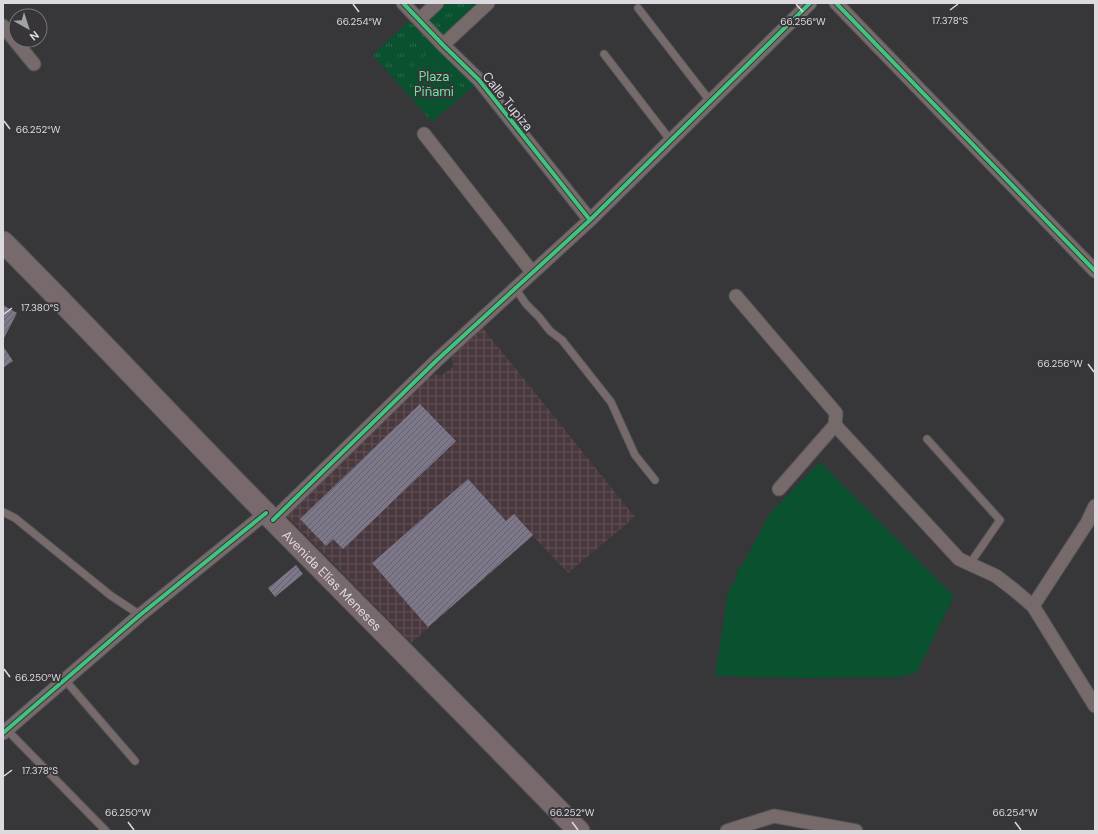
<svg xmlns="http://www.w3.org/2000/svg" width="1098" height="834" font-family="'DM Sans',sans-serif">
<style>
.industrial{fill:url(#industrial-grid)}
.grass{fill:url(#grass-tufts)}
.garden{fill:#09512f}
.building{fill:url(#building-hatch)}
.lines{fill:none;stroke-linecap:round;stroke-linejoin:round}
.lane-casing{stroke:#555456;stroke-width:9}
.street-casing{stroke:#555456;stroke-width:15}
.primary-casing{stroke:#555456;stroke-width:23}
.lane{stroke:#766a6b;stroke-width:7}
.street{stroke:#766a6b;stroke-width:13}
.primary{stroke:#77696c;stroke-width:21}
.cycleway-casing{stroke:#37353a;stroke-width:6}
.cycleway{stroke:#40c37c;stroke-width:4}
.ticks{fill:none;stroke:#dcdade;stroke-width:1.5}
.labels{text-anchor:middle;stroke-width:4;stroke-linejoin:round;paint-order:stroke}
.park-label{font-size:13px;fill:#6ae69d;stroke:#37353a}
.street-label{font-size:13px;fill:#dcdade;stroke:#37353a}
.ticks-label{font-size:10px;text-anchor:middle;fill:#dcdade;stroke:#37353a;stroke-width:4;stroke-linejoin:round;paint-order:stroke}
</style>
<defs>
<pattern id="industrial-grid" width="8" height="8" patternUnits="userSpaceOnUse"><rect width="8" height="8" fill="#49383d"/><path d="M0 4h8M4 0v8" fill="none" stroke="#635459"/></pattern>
<pattern id="grass-tufts" width="24" height="20" patternUnits="userSpaceOnUse"><rect width="24" height="20" fill="#09512f"/><path d="M3 7l-1-3M5 7V3M7 7l1-3M15 17l-1-3M17 17v-4M19 17l1-3" fill="none" stroke="#2c694d"/></pattern>
<pattern id="building-hatch" width="6" height="6" patternUnits="userSpaceOnUse"><rect width="6" height="6" fill="#7c7789"/><path d="M-1 1l2-2M0 6l6-6M5 7l2-2" fill="none" stroke="#65616d"/></pattern>
</defs>
<rect width="100%" height="100%" fill="#373639"/>
<path class="industrial" d="M482 327 635 517 568 573 533 536 411 643 287 516 429 374 442 375 453 367 452 355Z"/>
<path class="grass" d="M443 3H482L445 36 442 35 428 20 429 17Z
M409 21 475 85 432 122 373 55Z"/>
<path class="garden" d="M428 53 461 87 437 110 404 75Z
M820 462 954 596 917 672 902 677 800 678 715 676 728 593 738 574 736 572 745 561 770 513Z"/>
<path class="building" d="M3 305 17 313 3 340Z
M3 346 13 361 3 368Z
M420 404 456 441 343 549 333 539 326 546 300 519Z
M468 479 506 521 514 514 533 535 428 627 372 563Z
M296 565 303 574 275 597 268 588Z"/>
<g class="lines">
<g class="lane-casing">
<path id="lane" d="M638 8 710 101
M604 54 671 141
M515 288 526 304 539 317 550 331 562 340 611 402 635 455 655 480
M927 439 1000 520 969 565
M3 512 15 518 110 595 140 615
M65 680 135 761
M7 730 106 831"/>
</g>
<g class="street-casing">
<path id="street" d="M403 3 443 45 479 80 590 220
M836 3 1095 271
M419 20 437 3
M3 26 34 64
M443 45 488 3
M424 134 532 272
M736 296 836 413 835 425 779 489
M835 425 959 559 996 576 1013 589 1033 606
M1095 506 1087 523 1033 606 1095 706
M273 520 437 360 590 220 810 3
M3 733 140 615 266 513
M727 831 774 816 856 831"/>
</g>
<g class="primary-casing">
<g id="primary">
<path id="s1" d="M3 242C92 331 177 423 265 512 370 619 475 724 579 831"/>
</g>
</g>
<use href="#lane" class="lane"/>
<use href="#street" class="street"/>
<use href="#primary" class="primary"/>
<g class="cycleway-casing">
<path id="cycleway" d="M403 3 443 45 479 80 590 220
M836 3 1095 271
M273 520 437 360 590 220 810 3
M3 733 140 615 266 513"/>
</g>
<use href="#cycleway" class="cycleway"/>
</g>
<path class="ticks" d="M353 4 359 12M796 4 803 12M950 10 958 4M4 121 10 129M4 314 12 308M1088 364 1094 372M4 669 10 677M4 776 12 770M128 822 134 830M572 822 578 830M1015 822 1021 830"/>
<g class="labels">
<g class="park-label">
<text x="434" y="81">Plaza<tspan x="434" dy="15">Piñami</tspan></text>
</g>
<g class="street-label">
<text transform="translate(508 101) rotate(51)" y="5">Calle Tupiza</text>
<text dy="5" stroke="none"><textPath href="#s1" startOffset="472">Avenida Elías Meneses</textPath></text>
</g>
</g>
<g class="ticks-label">
<text x="950" y="24">17.378°S</text>
<text x="359" y="25">66.254°W</text>
<text x="803" y="25">66.256°W</text>
<text x="38" y="133">66.252°W</text>
<text x="40" y="311">17.380°S</text>
<text x="1060" y="367">66.256°W</text>
<text x="38" y="681">66.250°W</text>
<text x="40" y="774">17.378°S</text>
<text x="128" y="816">66.250°W</text>
<text x="572" y="816">66.252°W</text>
<text x="1015" y="816">66.254°W</text>
</g>
<rect width="1098" height="834" fill="none" stroke="#dcdade" stroke-width="8"/>
<g transform="translate(28 28) rotate(141)"><circle r="19" fill="#37353a" stroke="#79777c"/>
<path d="M0-3L7 15L0 10L-7 15Z" fill="#a2a1a4"/>
<text y="-6" font-size="11" font-weight="bold" text-anchor="middle" fill="#dcdade">N</text>
</g>
</svg>
